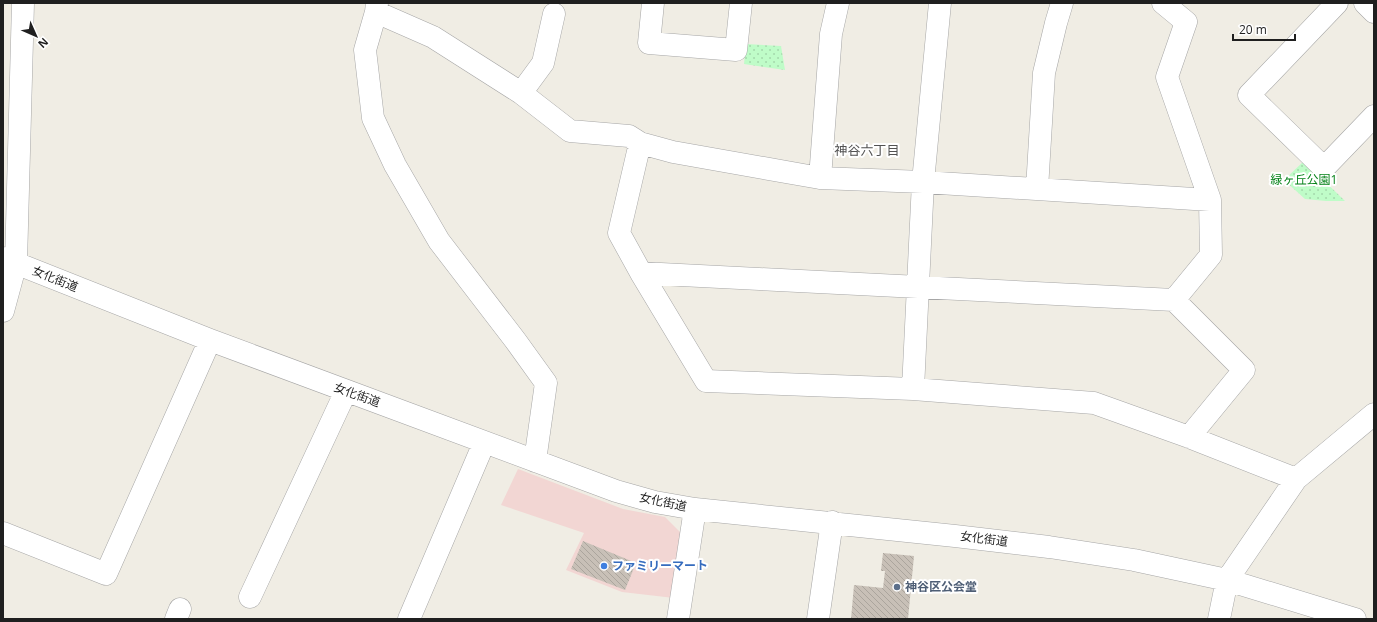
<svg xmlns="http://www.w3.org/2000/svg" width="1377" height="622" font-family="'Open Sans','Noto Sans JP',sans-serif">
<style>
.commercial{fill:#f2d6d3}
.park{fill:url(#park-dots)}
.building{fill:url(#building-back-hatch)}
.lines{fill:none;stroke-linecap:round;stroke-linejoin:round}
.minor-casing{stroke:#a6a6a6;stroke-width:23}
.minor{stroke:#fff;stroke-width:22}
.shop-dot{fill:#3f7fe0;stroke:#fff;stroke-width:1.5}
.service-dot{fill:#5c6f8a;stroke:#fff;stroke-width:1.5}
.labels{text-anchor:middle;stroke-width:4;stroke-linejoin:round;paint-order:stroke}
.park-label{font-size:12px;fill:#068319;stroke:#fff}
.street-label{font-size:12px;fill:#1f1f1f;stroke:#fff}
.shop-label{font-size:12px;font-weight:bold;fill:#366cbe;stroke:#fff;text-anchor:start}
.service-label{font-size:12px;font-weight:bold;fill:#4e5e75;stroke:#fff;text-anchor:start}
.neighbourhood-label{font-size:13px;fill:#525252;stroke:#fff}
</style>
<defs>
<pattern id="park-dots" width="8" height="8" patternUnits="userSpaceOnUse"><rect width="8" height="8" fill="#bffcc8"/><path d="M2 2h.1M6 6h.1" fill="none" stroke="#a4d8ab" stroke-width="1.8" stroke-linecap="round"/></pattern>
<pattern id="building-back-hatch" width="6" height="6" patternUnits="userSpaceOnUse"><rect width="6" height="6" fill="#c8c0b7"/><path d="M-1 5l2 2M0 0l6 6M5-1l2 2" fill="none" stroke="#aba59d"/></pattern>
</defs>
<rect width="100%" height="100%" fill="#f0ede4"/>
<path class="commercial" d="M518 469 623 509 665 517 681 533 674 598 622 592 566 570 584 533 501 505Z"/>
<path class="park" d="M746 44 781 46 785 70 744 64Z
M1304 161 1345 201H1326L1305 199 1284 180Z"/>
<path class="building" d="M583 541 636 563 625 590 571 569Z
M883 553 914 556 908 619H851L854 585 883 588 885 571H881Z"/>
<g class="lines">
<g class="minor-casing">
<path id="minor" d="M377 3 376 12 433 37 521 93 570 131 629 136 640 143 673 152 820 178 923 182 1210 200
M653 3 649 43 736 50 741 3
M1163 3 1186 22 1167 77 1210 200 1211 255 1174 300 1244 370 1189 437
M1337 3 1249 95 1324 168 1374 116
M1365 3 1374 12
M376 12 365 50 373 118 395 165 439 241 515 340 546 383 535 461
M521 93 543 63 554 14
M640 143 619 233 641 273 706 381 913 389 1094 403 1189 437 1296 479
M820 178 831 34 838 3
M1037 189 1044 73 1056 23 1062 3
M3 258 210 340 616 491 655 502 695 509 955 536 1049 547 1134 560 1227 580 1355 619
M641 273 1174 300
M3 311 16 263 23 3
M913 389 923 182 940 3
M3 533 106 574 210 340
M250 597 346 391
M176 619 180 609
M409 619 484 443
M678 619 695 509
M818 619 832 522
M1219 619 1227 580 1296 479 1374 414"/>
</g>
<use href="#minor" class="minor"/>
</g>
<circle class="shop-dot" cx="604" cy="566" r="4"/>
<circle class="service-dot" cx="897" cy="587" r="4"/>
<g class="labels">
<g class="park-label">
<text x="1304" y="184">緑ヶ丘公園1</text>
</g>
<g class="street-label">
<text transform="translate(55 279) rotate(22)" y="4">女化街道</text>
<text transform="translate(357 395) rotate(20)" y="4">女化街道</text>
<text transform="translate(663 502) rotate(12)" y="4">女化街道</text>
<text transform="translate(984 539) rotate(7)" y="4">女化街道</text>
</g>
<g class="shop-label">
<text x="612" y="570">ファミリーマート</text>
</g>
<g class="service-label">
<text x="905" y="591">神谷区公会堂</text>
</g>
<g class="neighbourhood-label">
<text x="867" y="155">神谷六丁目</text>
</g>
</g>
<rect width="1377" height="622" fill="none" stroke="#1f1f1f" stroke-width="8"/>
<g transform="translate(36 36) rotate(135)" stroke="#ffffff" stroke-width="3" paint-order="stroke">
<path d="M0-3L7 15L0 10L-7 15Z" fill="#1f1f1f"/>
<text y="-6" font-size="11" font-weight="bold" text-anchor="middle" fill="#1f1f1f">N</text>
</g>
<path d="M1233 34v6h62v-6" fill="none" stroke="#1f1f1f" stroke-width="2"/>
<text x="1239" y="34" font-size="12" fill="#1f1f1f" stroke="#ffffff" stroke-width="3" paint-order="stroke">20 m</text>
</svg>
